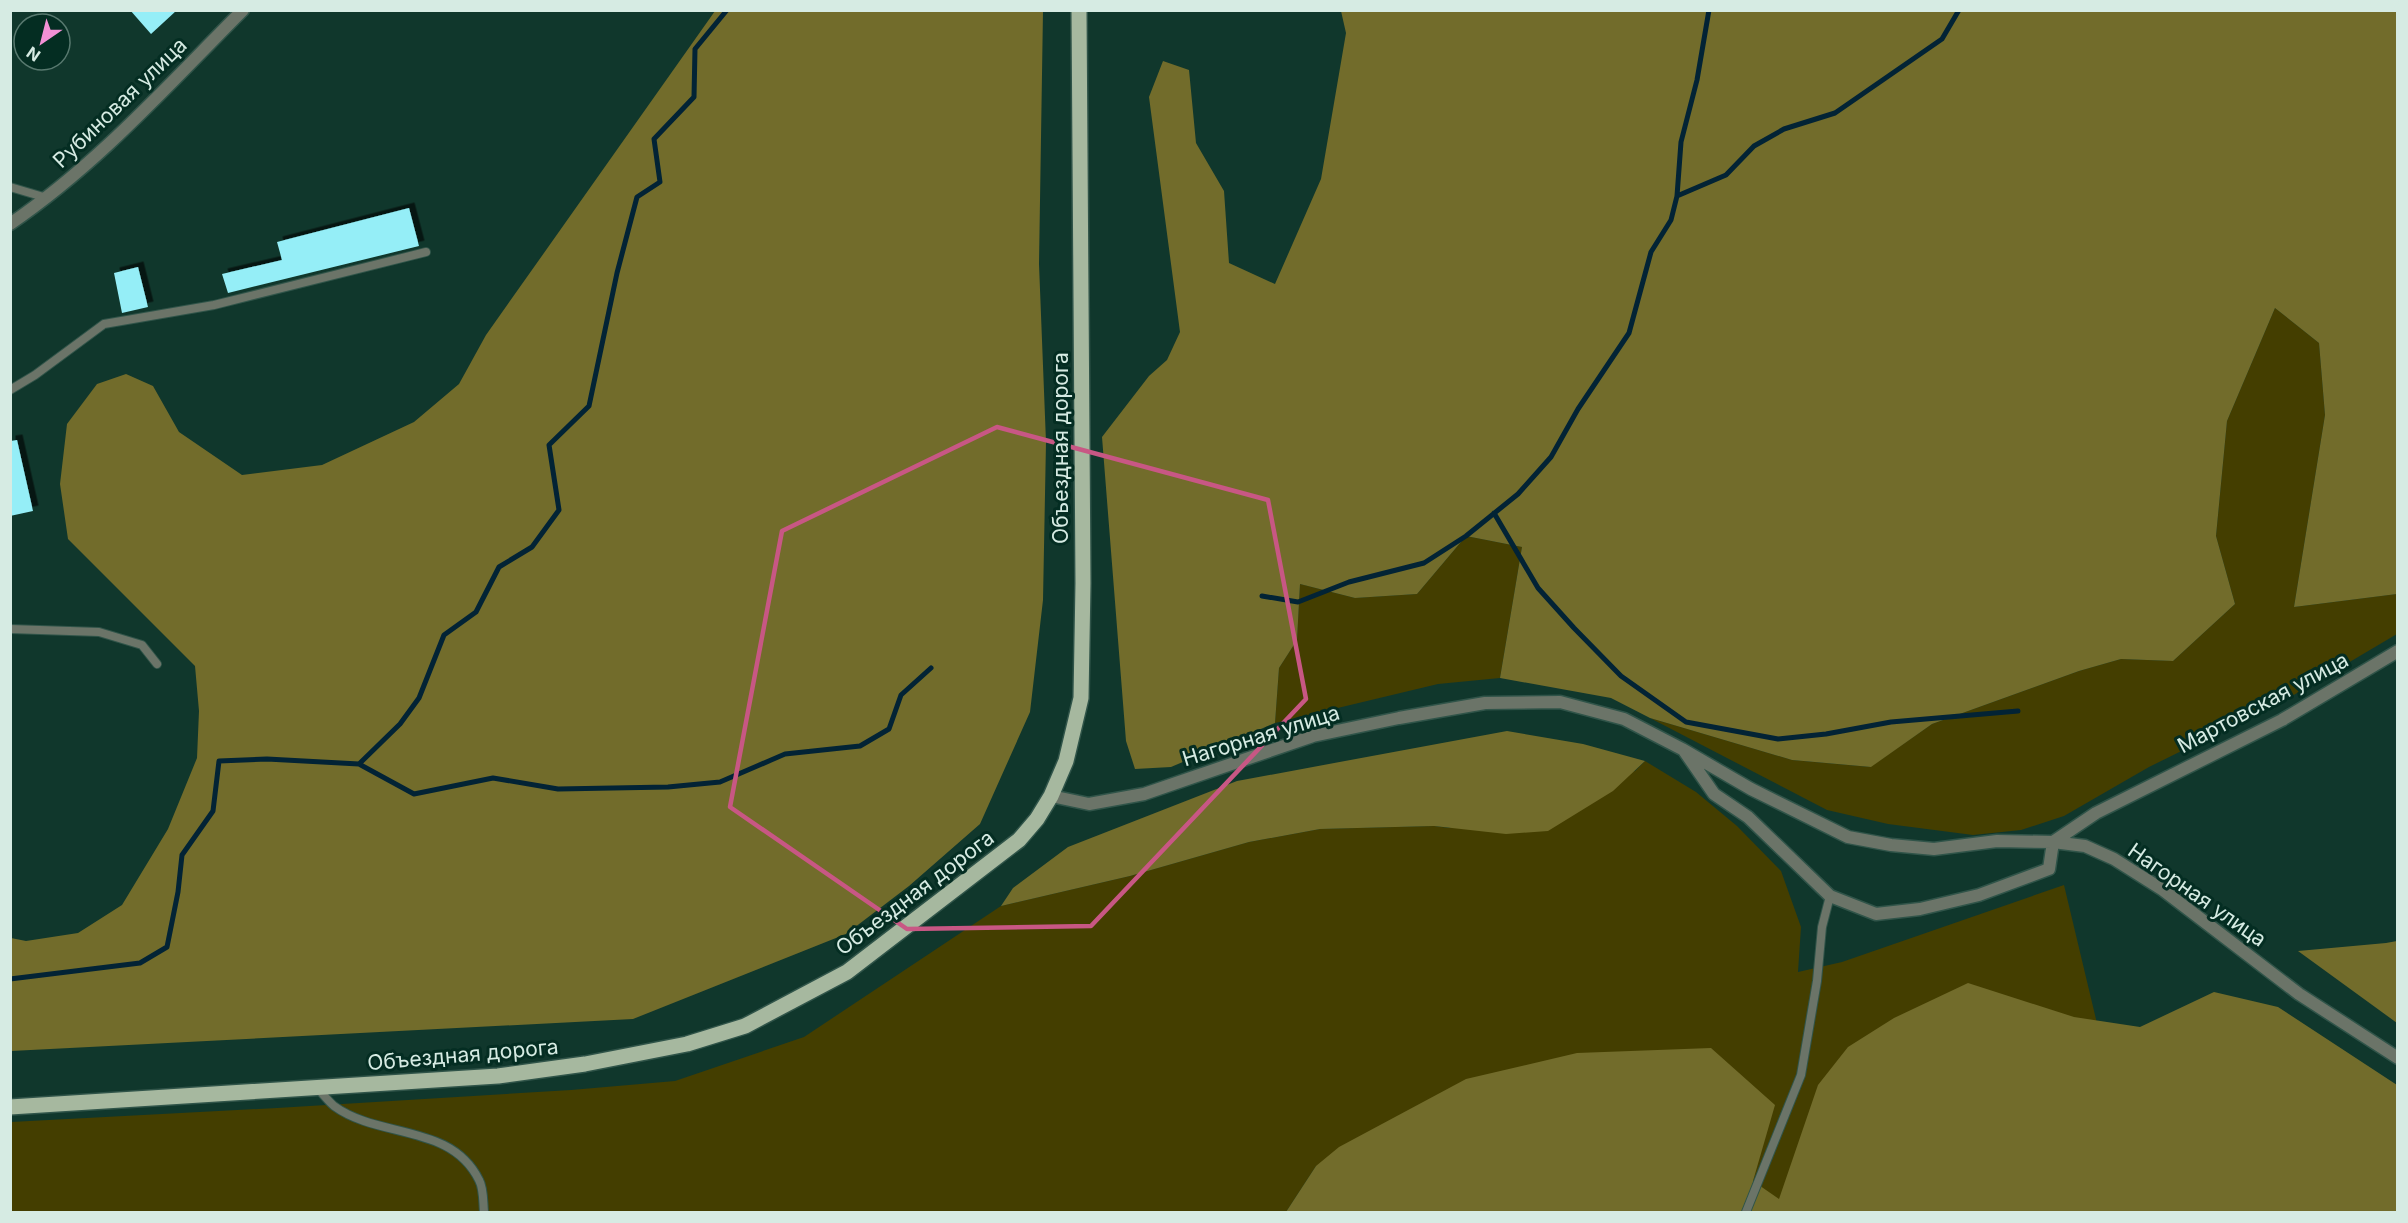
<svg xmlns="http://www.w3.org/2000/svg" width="2408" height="1223" font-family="Inter,sans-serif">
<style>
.green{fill:#443e00}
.forest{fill:#726c2b}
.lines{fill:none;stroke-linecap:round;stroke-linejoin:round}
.stream{stroke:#022335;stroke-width:5}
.building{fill:#95eef7;filter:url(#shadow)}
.lane-casing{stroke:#305449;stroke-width:10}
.street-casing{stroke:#305449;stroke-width:15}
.primary-casing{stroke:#305449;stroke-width:18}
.lane{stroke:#6b7468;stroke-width:8}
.street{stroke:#6b7468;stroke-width:12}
.primary{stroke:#a6b89f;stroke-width:15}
.marked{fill:none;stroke:#c85784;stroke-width:4.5;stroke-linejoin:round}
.labels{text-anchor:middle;stroke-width:6;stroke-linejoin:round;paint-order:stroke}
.street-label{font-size:21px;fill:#d6ebe3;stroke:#042d22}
</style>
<defs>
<filter id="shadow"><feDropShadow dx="5.5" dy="-5.5" stdDeviation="0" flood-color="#0009"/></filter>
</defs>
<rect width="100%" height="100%" fill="#10372c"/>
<path class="green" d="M2275 308 2319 343 2325 415 2294 607 2397 594V634L2287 699 2149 767 2064 816 2021 830 1973 835 1888 824 1827 810 1650 718 1792 760 1870 767 1932 724 2079 671 2121 659 2173 661 2235 604 2216 536 2227 421Z
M1466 536 1522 547 1500 678 1438 684 1275 723 1279 668 1297 640 1300 584 1355 598 1417 594Z
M1645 761 1696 792 1737 826 1781 871 1801 927 1798 972 1842 962 2064 885 2142 1212H1345L1316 1166 1286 1212H11V1122L277 1108 571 1090 675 1081 804 1037 1001 906 1130 876 1249 842 1320 829 1434 826 1449 828 1635 771Z"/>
<path class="forest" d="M715 11H1043L1039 264 1046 442 1043 600 1030 712 980 824 909 886 846 934 633 1019 11 1051V938L26 941 78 933 122 905 168 829 197 758 199 711 195 666 68 539 60 484 67 424 97 384 126 374 153 386 179 432 242 475 322 465 414 422 459 384 486 335Z
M1341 11H2397V594L2294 607 2325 415 2319 343 2275 308 2227 421 2216 536 2235 604 2173 661 2121 659 2079 671 1932 724 1871 767 1792 760 1650 718 1611 698 1500 678 1522 547 1466 536 1417 594 1355 598 1300 584 1297 640 1279 668 1275 723 1171 767 1135 769 1126 741 1102 437 1149 376 1167 360 1180 332 1149 97 1163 61 1189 70 1196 143 1224 191 1229 263 1275 284 1321 179 1346 33Z
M1507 731 1583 744 1645 761 1613 791 1548 831 1506 834 1434 826 1320 829 1249 842 1130 876 1001 906 1013 888 1068 847 1237 781Z
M2397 941V1023L2298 951 2386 943Z
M1968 983 2074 1017 2140 1027 2214 992 2278 1007 2397 1085V1212H1286L1316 1166 1339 1147 1466 1079 1577 1053 1711 1048 1775 1105 1753 1181 1779 1199 1818 1085 1848 1047 1894 1018Z"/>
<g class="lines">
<path class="stream" d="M1677 196 1726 175 1754 146 1784 129 1835 113 1942 39 1959 10
M1494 513 1538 588 1574 628 1621 676 1686 722 1778 739 1826 734 1891 722 2018 711
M1262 596 1298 602 1349 582 1424 563 1466 536 1518 494 1551 457 1578 409 1629 333 1651 252 1671 220 1677 196 1681 142 1697 80 1709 10
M359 764 400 724 419 698 444 635 476 612 499 567 532 547 559 510 549 445 589 406 617 273 637 197 660 182 654 139 694 97 695 49 727 10
M10 979 140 963 167 947 178 892 182 855 213 811 219 761 267 759 359 764 414 794 493 778 558 789 668 787 720 782 785 754 860 746 889 729 901 695 931 668"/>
</g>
<path class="building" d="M130 10H177L151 34Z
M409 208 419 246 228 293 222 274 282 260 277 242Z
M138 267 148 307 122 313 114 273Z
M17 440 33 511 10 516V441Z"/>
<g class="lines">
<g class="lane-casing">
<path id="lane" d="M10 187 47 198
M10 390 35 375 104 324 214 305 426 252
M10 629 99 632 142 645 157 664
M318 1089C323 1094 328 1101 334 1106 379 1139 451 1123 479 1180 484 1189 483 1203 484 1212
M1746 1212 1801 1075 1817 981 1822 927 1830 896"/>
</g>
<g class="street-casing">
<path id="street" d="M10 224C98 164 168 85 243 10
M1685 752 1714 794 1748 817 1830 896 1876 914 1920 909 1979 895 2049 869 2053 842 2085 846 2114 859 2163 890 2299 994 2398 1058
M1051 796 1089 804 1144 794 1313 736 1399 718 1485 703 1560 702 1624 719 1682 749 1751 789 1848 837 1891 845 1934 849 1997 841 2053 842 2096 813 2282 720 2398 651"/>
</g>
<g class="primary-casing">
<path id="primary" d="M10 1107 498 1076 585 1064 687 1044 745 1026 847 972 1019 840 1037 819 1051 796 1066 761 1081 698 1083 583 1079 10"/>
</g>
<use href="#lane" class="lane"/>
<use href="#street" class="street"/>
<use href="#primary" class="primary"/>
</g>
<path class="marked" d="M997 427 1268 500 1306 699 1091 926 907 929 730 807 782 531Z"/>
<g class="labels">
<g class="street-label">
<text transform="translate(120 103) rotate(-44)" y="7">Рубиновая улица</text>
<text transform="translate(1061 448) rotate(-90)" y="7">Объездная дорога</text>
<text transform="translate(2263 703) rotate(-28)" y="7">Мартовская улица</text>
<text transform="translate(1261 736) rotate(-17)" y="7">Нагорная улица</text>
<text transform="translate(915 893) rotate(-37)" y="7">Объездная дорога</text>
<text transform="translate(2197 895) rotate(35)" y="7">Нагорная улица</text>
<text transform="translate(463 1055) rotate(-5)" y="7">Объездная дорога</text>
</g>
</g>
<rect width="2408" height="1223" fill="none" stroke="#d6ebe3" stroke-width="24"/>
<g transform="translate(42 42) rotate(215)"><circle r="28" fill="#042d22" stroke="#58796f" stroke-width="1.5"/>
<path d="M0-4.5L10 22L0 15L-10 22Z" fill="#f391d6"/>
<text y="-9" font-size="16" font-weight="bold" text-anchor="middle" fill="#d6ebe3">N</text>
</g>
</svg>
